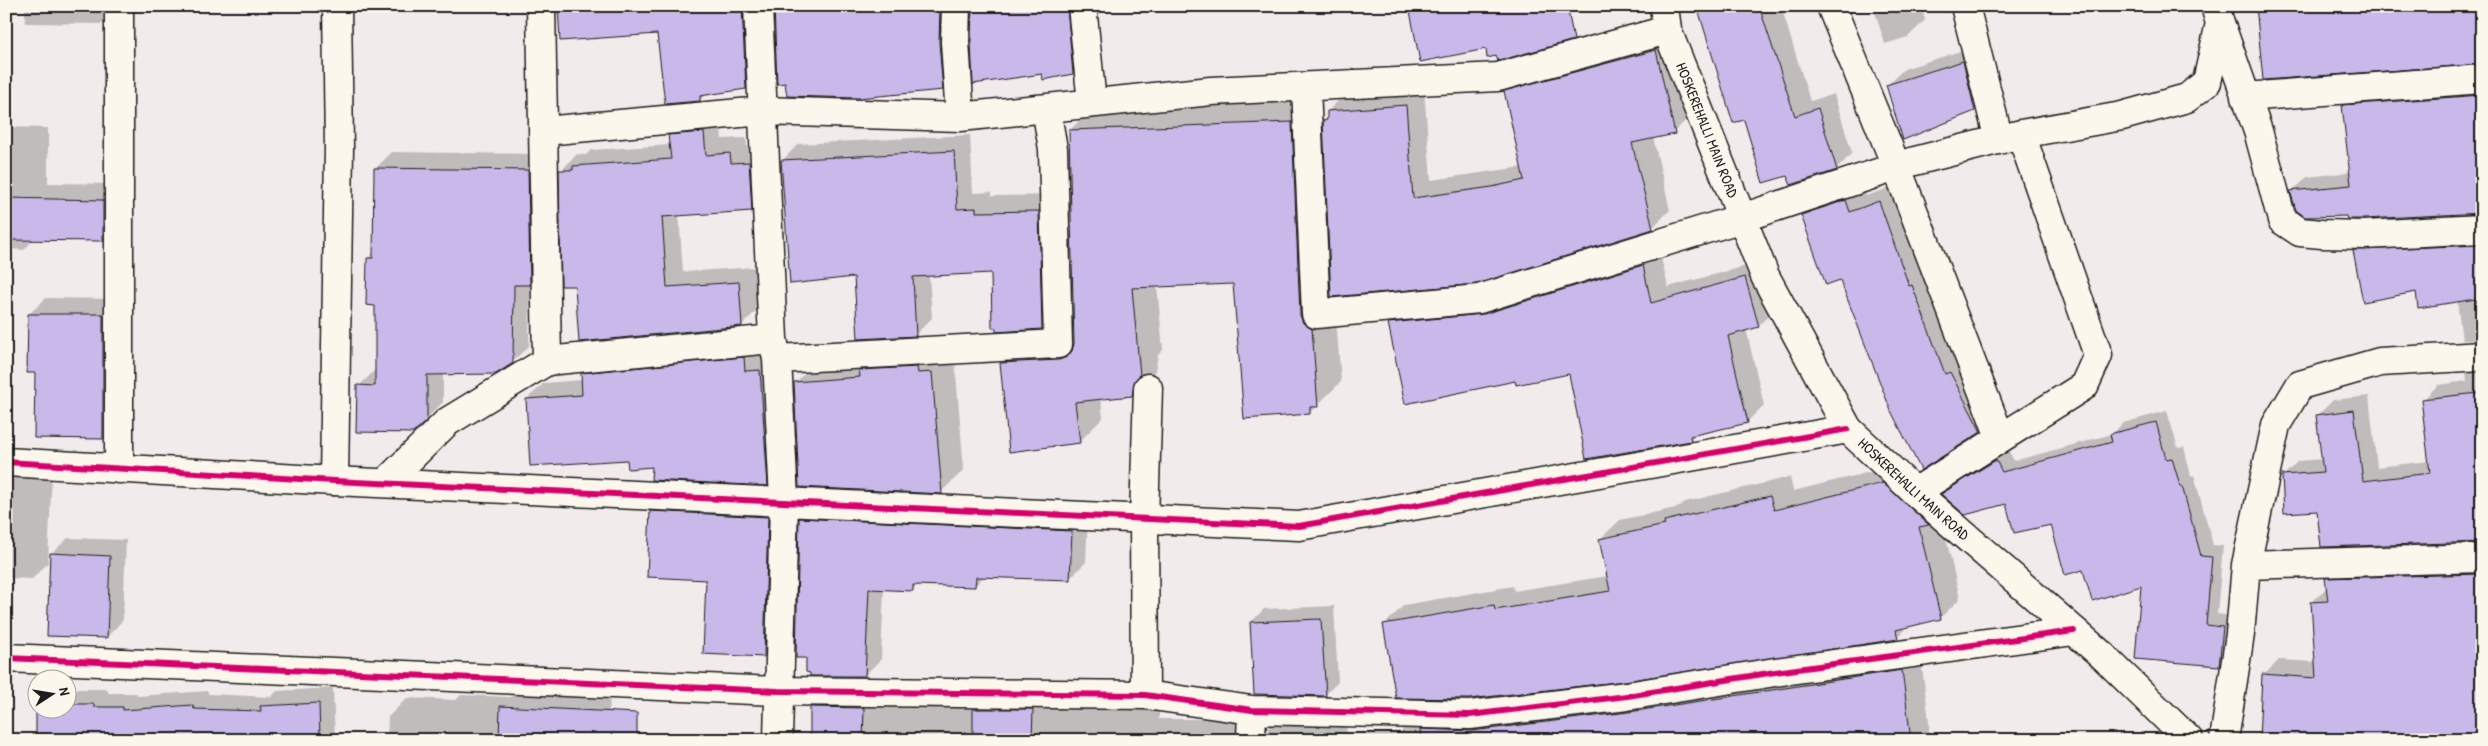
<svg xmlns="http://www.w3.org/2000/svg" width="2488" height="746" font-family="'Patrick Hand',sans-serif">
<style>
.shadow{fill:#0003;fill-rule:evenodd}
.building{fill:#c9b9ea;stroke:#1c1c1c}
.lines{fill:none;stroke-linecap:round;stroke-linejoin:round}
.street-casing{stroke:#1c1c1c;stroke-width:31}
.secondary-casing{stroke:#1c1c1c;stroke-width:31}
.street{stroke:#fbf7ec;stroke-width:28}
.secondary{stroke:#fbf7ec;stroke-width:28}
.cycleway-casing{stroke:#fbf7ec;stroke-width:9}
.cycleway{stroke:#d6006c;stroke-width:6}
.labels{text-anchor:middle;stroke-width:4;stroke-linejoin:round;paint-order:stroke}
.street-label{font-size:15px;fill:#1c1c1c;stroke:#fbf7ec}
</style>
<rect width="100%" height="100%" fill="#f1ebec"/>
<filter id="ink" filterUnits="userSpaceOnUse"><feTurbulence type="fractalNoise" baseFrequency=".02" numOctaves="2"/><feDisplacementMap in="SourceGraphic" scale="10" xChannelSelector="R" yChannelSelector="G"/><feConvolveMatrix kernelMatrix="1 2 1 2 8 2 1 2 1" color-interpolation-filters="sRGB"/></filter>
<g filter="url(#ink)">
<path class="shadow" d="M25 6H119L102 24 25 23Z
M559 6H758L761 72 746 88 706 93 700 100 659 33Z
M775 6H954L957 74 942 89ZM938 37H940L943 77H940Z
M973 6H1083L1088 58 1073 73 1043 72Z
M1410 6H1574L1568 12Z
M1699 6H1781L1810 101 1834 94 1852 153 1837 169 1788 174 1745 118Z
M1873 6H1921L1925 20 1908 37 1885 44Z
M1674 33 1692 114 1674 132 1653 137 1670 210 1652 228 1476 282 1324 121 1328 117V111L1346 93 1424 88 1431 180 1522 167 1506 92 1524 74Z
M1979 45 1991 93 1975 110 1904 138 1887 85 1904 69Z
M2482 81V212L2306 216 2292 192 2307 177 2351 172 2343 106 2358 91Z
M1315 98 1327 299 1335 305 1341 382 1309 413 1235 283 1157 285 1163 350 1158 355 1155 371 1132 395 1101 398 1103 418 1079 442 1001 363 1025 339 1075 337 1070 130 1094 106Z
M720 116 722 139 746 138 747 147 765 146 767 193 751 210 679 215 683 272 755 267 758 309 742 325 576 285 561 171 577 154 586 155 591 150 671 145 670 136 686 119Z
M6 127 48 128V183L119 184V224L103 240 34 239 24 250 6 249Z
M970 135 973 193 992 192V196L1055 195 1058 312 1041 328 992 272 929 275 932 318 915 335 855 276 782 161 798 144Z
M392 152 544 154 546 267 530 283 529 346 512 362 443 373V402L413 432 359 386 376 369V304L368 258 374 253 375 169Z
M1863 184 1866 196 1895 186 1997 415 1980 431 1841 278 1803 215 1819 199Z
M2482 231V341L2462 340 2457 301 2417 291 2354 251 2369 236Z
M1659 249 1668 287 1761 262 1774 310 1758 326 1746 329 1764 405 1747 422 1697 433 1690 440 1570 373 1516 379 1389 323 1405 307Z
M46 298 119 299V422L103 438 36 372 29 314Z
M760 342 761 355 776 354 783 468 767 484 653 466 628 458 527 399 544 383 582 380V374L598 358Z
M954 350 964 470 941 492 795 383 818 360Z
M2481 358 2482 541 2318 509 2283 476 2298 461 2323 459 2318 415 2333 400 2369 396 2377 467 2430 461 2423 400 2438 385 2467 381 2466 373Z
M2167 411 2178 448 2184 447 2191 476 2194 475 2213 545 2223 546 2217 614 2234 616 2230 653 2218 665 2142 584 2084 569 2052 523 2006 503 1943 494 1954 483 2008 449 2014 461 2112 434 2123 423Z
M1903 464 1940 512 1960 599 1940 618 1910 625 1897 638 1385 624 1404 605 1513 586 1514 591 1608 576 1600 539 1620 520 1680 507 1685 502 1790 477 1793 491Z
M6 468 52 470 48 563 32 579 6 578Z
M672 491 788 497 785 635 764 655 707 578 651 512Z
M817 503 1088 515 1086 562 1070 578 984 576 975 586 919 584 912 590 884 589 881 659 865 675 800 519Z
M68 538 126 540 123 620 107 637 51 554Z
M2482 560V740H2260L2264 675 2279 660 2316 662 2312 602 2327 587 2326 579 2341 564Z
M1334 606 1338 682 1325 695 1251 622 1264 609Z
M1920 652 1929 721V740H811V707L830 689 1159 707V719H1254L1261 735 1267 736 1268 727 1287 708 1345 709 1347 735 1403 733 1402 729 1421 711Z
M333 688 335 740H37L68 708V689H108V693H137V696L208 691V694L271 697 277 691Z
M520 688 610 692 608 740H387L388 717 407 698 456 700 461 695 511 697Z"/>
<path class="building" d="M558 6H742L746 89 700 96V101L665 104 657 34 560 41Z
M774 6H940L939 43 943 90 858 98 787 96 785 83 777 84Z
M972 6H1067L1073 74 1043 80 1042 74 973 84 971 42Z
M1409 6H1567L1574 40 1498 61 1496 56 1487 58 1486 49 1420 62Z
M1697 6H1759L1795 116 1818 108 1837 170 1791 185 1787 176 1763 183 1744 120 1733 123Z
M2256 6H2482V64L2263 80Z
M1656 50 1675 134 1632 143 1653 229 1476 284 1331 297 1323 121 1327 120V111L1406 105 1413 198 1492 187 1524 180 1504 91Z
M1963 61 1975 111 1903 140 1886 85Z
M2482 95V213L2364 219H2347L2346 216 2305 217 2296 210 2290 191 2351 185 2342 105Z
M1292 122 1300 315 1303 323 1312 329 1318 407H1310V414L1244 419 1233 284 1132 288 1140 375 1135 380 1132 396 1075 402 1080 443 1009 452 1000 363 1059 360 1067 357 1072 351 1074 344 1069 130Z
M704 132 706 155 730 153 731 163 749 162 752 211 662 217 667 287 739 282 742 326 579 342 575 286H561L559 170H573V166L671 159 668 135Z
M954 151 957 209 976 208V212L1039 211 1042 329 996 332V328H992L991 273 913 277 916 336 858 339 854 277 790 284 781 160Z
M374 168 528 170 530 285H514L513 363 496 374 427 375V420L413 433 356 432 357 385 375 386V306L366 305 367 258H373Z
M6 198 103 200V241L6 240Z
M1846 200 1850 212 1879 201 1909 286 1912 285 1945 374 1950 372 1981 432 1921 470 1891 411 1840 280 1826 285 1801 215Z
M2482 245V298L2418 308 2416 292 2363 302 2353 250Z
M1643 265 1651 303 1745 277 1759 327 1728 336 1748 423 1690 436 1691 441 1586 459 1569 374 1516 385 1515 381 1405 404 1388 323 1484 314Z
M28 314H103V439L34 438 35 373H27Z
M744 357 745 371 760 370 768 486 651 480 652 467 628 469 627 460 530 466 526 399 582 395 581 373Z
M917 367 918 373 932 372 942 494 799 487 794 382 860 377 859 370Z
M2479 393 2482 419V542L2321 547 2317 511 2284 513 2282 475 2323 472 2316 415 2354 410 2363 481 2430 473 2421 399Z
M2156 422 2166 459 2172 458 2180 486H2182L2201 556 2212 557 2206 625 2223 627 2219 666 2135 659 2141 586 2092 601 2083 570 2065 575 2051 525 2014 533 2006 504 1965 515 1941 494 1996 460 2002 472 2112 442 2110 434Z
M1883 483 1929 525 1919 527 1941 619 1896 630 1898 639 1625 681 1469 699 1396 698 1383 624 1494 605 1495 610 1610 591 1599 539 1665 525 1664 521 1770 496 1774 510Z
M650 511 768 517 764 657 703 654 706 580 647 577Z
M799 518 1072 531 1070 580 976 577 975 587 913 585V591L869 589 865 676H810V673L806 672V658H796Z
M50 553 110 556 107 638 47 636Z
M2482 574V738L2465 740H2259L2262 674 2316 678 2311 602 2328 601 2325 578Z
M1321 619 1326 696 1254 694 1250 622Z
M1902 670 1911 740H1421L1420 729 1472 731 1629 712Z
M36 703 38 708H68V704H94V707H123V710L193 705 194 709 261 711 260 706 319 703 320 740H36Z
M500 706 637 713V740H499Z
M810 707 864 708 863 740H810Z
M973 709H1033L1032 740H973Z"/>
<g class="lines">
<g class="street-casing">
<path id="street" d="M119 6V469
M541 6 547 361
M758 6 773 339 777 359 784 500 778 740
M956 6 955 42 960 117
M1082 6 1092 103
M1831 6 1897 168 2000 437
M1965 6 1999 140
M2220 23 2258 131 2282 220 2300 232 2322 234 2364 235 2482 229
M1306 87 1316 314 1479 299 1742 218 1911 162 2021 134 2122 116 2187 98 2207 82 2220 23 2215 6
M2245 97 2482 79
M544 131 762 111 960 117 1211 91 1498 77 1667 30
M777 359 1058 344 1053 149 1046 108
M334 481 339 147 337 6
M385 483 447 422 547 361 773 339
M1915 492 2084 386 2098 355 2021 134
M2246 565 2482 558
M6 658 778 691 1145 695 1252 710 1470 715 1627 696 1775 672 2074 631
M1145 695 1144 519 1148 388
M1251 740 1252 710
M2224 740 2240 634 2246 565 2276 425 2300 385 2380 362 2482 356"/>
</g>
<g class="secondary-casing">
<g id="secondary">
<path id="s1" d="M1664 6 1667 30 1765 276 1848 429 1915 492 2103 656 2189 740"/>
<path d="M6 462 334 481 1299 526 1848 429"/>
</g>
</g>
<use href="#street" class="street"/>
<use href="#secondary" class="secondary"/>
<g class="cycleway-casing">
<path id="cycleway" d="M6 462 334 481 1299 526 1848 429
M6 658 778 691 1145 695 1252 710 1470 715 1627 696 1775 672 2074 631"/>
</g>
<use href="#cycleway" class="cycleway"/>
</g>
</g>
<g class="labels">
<g class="street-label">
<text dy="5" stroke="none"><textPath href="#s1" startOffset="132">HOSKEREHALLI MAIN ROAD</textPath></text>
<text dy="5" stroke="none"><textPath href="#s1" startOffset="552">HOSKEREHALLI MAIN ROAD</textPath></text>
</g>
</g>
<rect width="2488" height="746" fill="none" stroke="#fbf7ec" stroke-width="25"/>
<rect x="12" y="12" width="2463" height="721" fill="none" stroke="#1c1c1c" stroke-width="2" filter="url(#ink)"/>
<g transform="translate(52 694) rotate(78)"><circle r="24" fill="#fbf7ec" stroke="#a29f99"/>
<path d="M0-4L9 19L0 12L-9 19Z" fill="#1c1c1c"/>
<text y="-8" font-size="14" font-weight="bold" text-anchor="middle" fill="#1c1c1c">N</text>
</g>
</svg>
